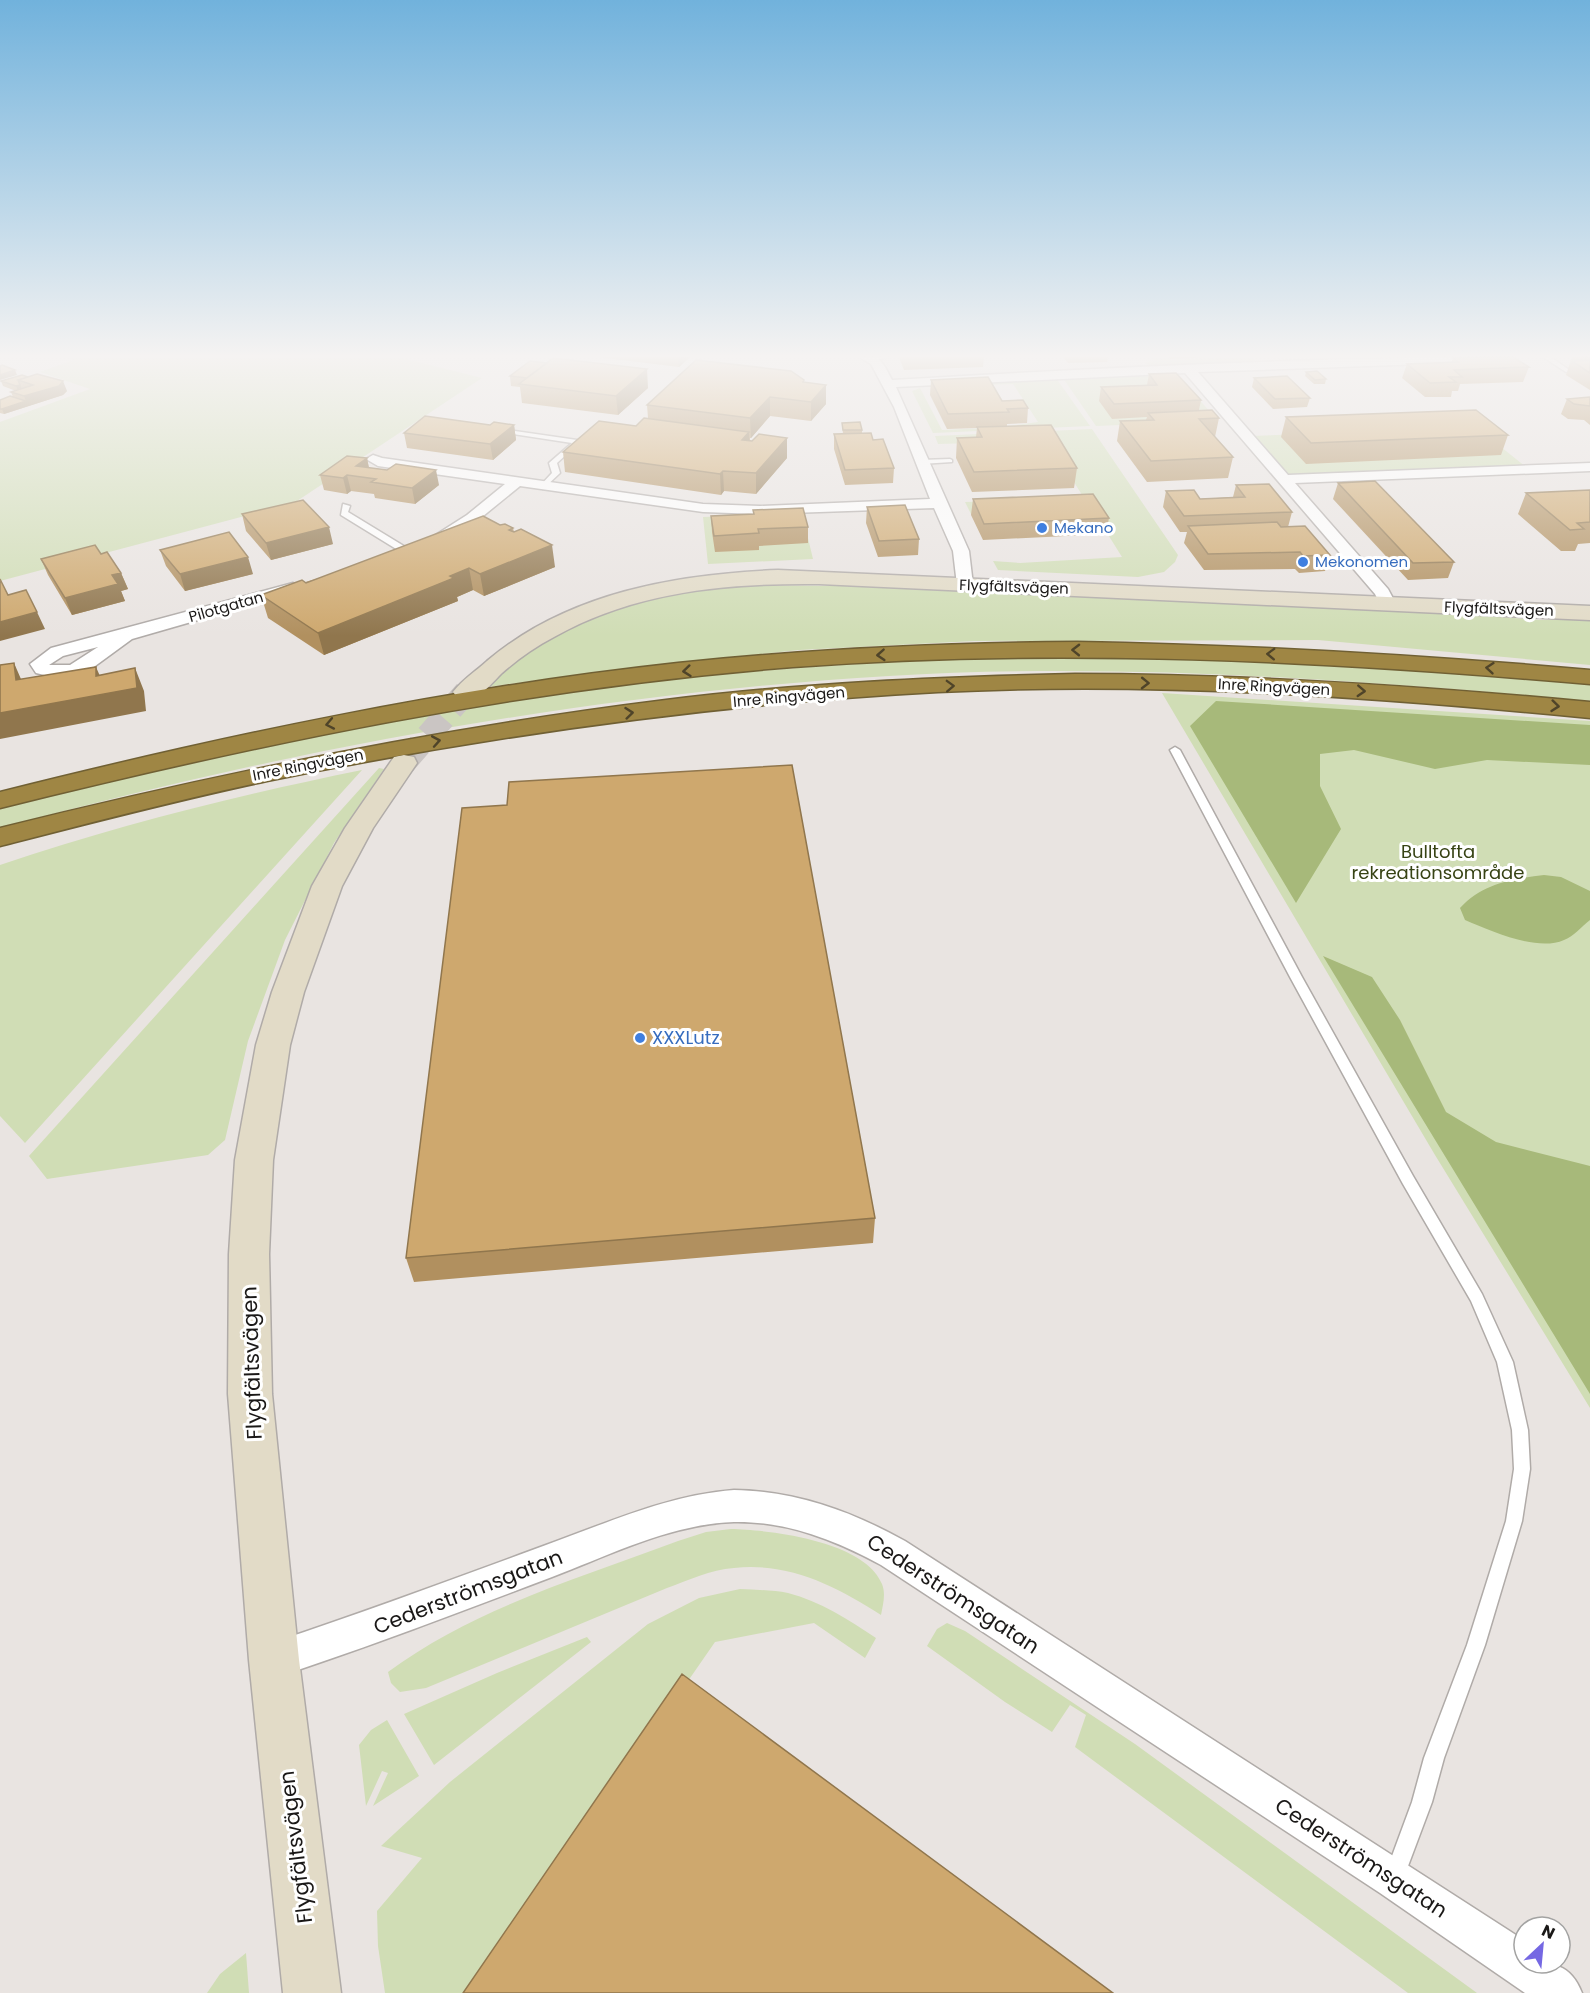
<svg xmlns="http://www.w3.org/2000/svg" width="1590" height="1993" font-family="Poppins,sans-serif">
<style>
.green{fill:#d0ddb5}
.forest{fill:#a7b97a}
.lines{fill:none;stroke-linecap:round;stroke-linejoin:round}
.secondary-tunnel{stroke:#cac5c3;stroke-width:24;stroke-dasharray:24 12;stroke-linecap:butt}
.lane-casing{stroke:#b0aba8;stroke-width:3}
.street-casing{stroke:#b0aba8;stroke-width:3}
.secondary-casing{stroke:#b0aba8;stroke-width:3}
.highway-casing{stroke:#706034;stroke-width:3}
.lane{fill:#fff;fill-rule:evenodd}
.street{fill:#fff;fill-rule:evenodd}
.secondary{fill:#e2dbc7;fill-rule:evenodd}
.highway{fill:#9f8644;fill-rule:evenodd}
.wall{fill:#b1905f}
.shaded-wall{fill:#90764d}
.building{fill:#cea86e;stroke:#90764d;stroke-width:1.5}
.oneway{stroke:#4f4429}
.shop-dot{fill:#3f7fe0;stroke:#fff;stroke-width:2}
.labels{text-anchor:middle;stroke-width:6;stroke-linejoin:round;paint-order:stroke}
.far-shop-label{font-size:15px;fill:#366cbe;stroke:#fff;text-anchor:start}
.far-street-label{font-size:15px;fill:#1a1817;stroke:#fff}
.park-label{font-size:18px;fill:#374314;stroke:#fff}
.shop-label{font-size:18px;fill:#366cbe;stroke:#fff;text-anchor:start}
.near-street-label{font-size:21px;fill:#1a1817;stroke:#fff}
</style>
<rect width="100%" height="100%" fill="#e9e4e1"/>
<path class="green" d="M67 357H398L482 378 294 503 0 581V422L90 389 40 372 73 360Z
M1152 357H1167L1170 360 1252 357 1259 364 1150 368 1145 362 1155 361Z
M1177 374 1218 421 1096 426 1063 378Z
M1056 378 1090 426 933 433 912 391 920 388 942 430 1009 427 1008 426 1038 422 1013 384 922 387 920 384Z
M1476 427 1526 467 1287 477 1251 436Z
M1092 429 1178 555 1175 562 1164 572 1138 577 998 570 993 561 1020 563 1122 557 1092 509 971 514 965 502 1084 498 1048 441 938 444 935 436Z
M802 513 813 559 708 564 703 517Z
M746 585 844 586 1476 615 1539 620 1590 619V665L1318 640 975 641 799 650 613 670 487 687C504 673 519 658 537 646 600 606 674 592 746 585Z
M1100 656 1396 668 1590 685V701C1358 680 1123 662 889 676 588 694 291 749 0 828V808C238 745 480 697 726 674 850 662 975 658 1100 656Z
M1162 693 1590 721V1408L1435 1155Z
M379 768 384 769 334 843 285 940 248 1041 225 1140 208 1155 47 1179 29 1156Z
M362 770 25 1143 0 1116V865C119 825 239 795 362 770Z
M731 1529C771 1530 865 1541 882 1584 886 1594 883 1605 881 1615 836 1586 789 1562 734 1568 710 1570 689 1580 667 1588L426 1688 400 1692 391 1683 388 1672C473 1609 579 1578 678 1541L706 1532Z
M740 1589C756 1590 773 1590 788 1593 820 1601 849 1620 876 1638L865 1658 814 1623 715 1642 472 1993H385L378 1946 377 1911 422 1858 381 1846 450 1782 648 1624 699 1598Z
M947 1623 965 1631 1135 1744 1477 1993H1408L1075 1747 1086 1715 1070 1705 1052 1732 1005 1702 927 1646 937 1629Z
M587 1637 591 1642 434 1765 404 1714 497 1673Z
M387 1720 419 1776 373 1806 388 1773 382 1771 366 1806 359 1745 371 1730Z
M246 1953 249 1993H207L220 1974Z"/>
<path class="forest" d="M1216 701 1590 725V765L1487 760 1435 769 1354 750 1320 754V786L1341 829 1296 903 1190 726Z
M1544 875 1561 877 1590 891V920C1582 926 1573 937 1564 940 1537 952 1491 931 1465 920L1460 908C1483 883 1512 879 1544 875Z
M1323 956 1372 977 1400 1020 1446 1112 1496 1142 1590 1166V1394Z"/>
<g class="lines">
<path class="secondary-tunnel" d="M404 763 466 692"/>
<g class="lane-casing">
<path id="lane" d="M874 357H890L870 361 867 359Z
M1543 357H1550L1571 371 1566 372Z
M501 429 577 440 580 442 557 463 560 473 543 489 539 487 552 473 549 463 572 443 499 432V430Z
M950 459 952 460V462L921 464 917 462 921 460Z
M343 504 350 506 348 512 412 551V555H406L341 515Z
M1175 747 1180 750 1302 977 1413 1176 1482 1294 1513 1362 1528 1430 1530 1469 1522 1521 1485 1645 1444 1758 1432 1802 1402 1882 1395 1885 1388 1882 1385 1875 1412 1802 1424 1758 1467 1645 1506 1521 1514 1469 1512 1430 1497 1362 1471 1301 1403 1184 1290 977 1170 750Z"/>
</g>
<g class="street-casing">
<path id="street" d="M859 357C882 356 882 361 892 380 1099 368 1307 357 1515 357L1509 361 1198 372 1288 475 1590 463V471L1295 483 1388 589 1396 604 1388 609 1382 608 1375 594 1185 373 896 387 969 551 973 585 965 590 957 585 953 551 934 508 760 514 703 512 520 486 477 521 439 544 434 542 431 539 434 536 467 515 505 484 378 466 366 459 373 455 382 458 703 504 760 506 930 499 894 407 871 364Z
M293 583 301 588 299 591 132 639 91 669 79 674 53 677 36 673 30 664 51 648ZM98 647 70 665H49L63 656Z
M734 1490C796 1491 851 1511 905 1541L1519 1937 1524 1941V1963C1553 1963 1570 1963 1582 1993H1525L1380 1893 881 1565C835 1540 787 1521 734 1522 671 1524 610 1555 552 1577 460 1612 368 1647 274 1678L261 1673 256 1660 261 1647 274 1642C365 1612 456 1578 546 1545 607 1523 668 1495 734 1490Z"/>
</g>
<g class="secondary-casing">
<path id="secondary" d="M778 570 1590 606V620L819 584C727 583 636 591 554 637 535 647 518 659 502 673 494 681 485 692 475 697 469 700 463 699 457 697L453 692C462 680 476 671 487 661 567 593 676 574 778 570Z
M404 755 414 757 417 763 373 828 342 886 304 992 290 1045 273 1160 269 1254 272 1394 299 1660 341 1993H283L249 1660 228 1394 229 1254 235 1160 256 1045 272 992 312 886 345 828 394 757Z"/>
</g>
<g class="highway-casing">
<path id="highway" d="M1077 642C1249 645 1419 655 1590 670V684C1325 661 1059 647 793 667 524 688 261 743 0 808V792C223 736 449 688 678 663 811 649 944 643 1077 642Z
M1075 674C1247 674 1419 686 1590 702V718C1373 697 1156 681 938 692 712 704 488 736 267 781 177 800 89 823 0 846V828C220 773 441 728 666 700 802 683 938 677 1075 674Z"/>
</g>
<use href="#lane" class="lane"/>
<use href="#street" class="street"/>
<use href="#secondary" class="secondary"/>
<use href="#highway" class="highway"/>
</g>
<path class="wall" d="M597 357H690L679 367Z
M899 357H984L983 367 904 370Z
M1063 357H1108L1107 362 1068 363Z
M1168 357H1213L1170 359Z
M1572 357H1590V390L1566 375Z
M1453 358 1529 367 1523 382 1460 384 1458 391H1452L1451 397H1425L1402 378 1407 364 1451 363Z
M1306 372 1326 379 1325 384H1314L1305 376Z
M1149 374 1201 400 1199 410 1219 418 1215 437 1233 457 1228 478 1147 482 1117 441 1120 421 1146 420 1147 417 1112 419 1099 401 1101 387 1147 385Z
M22 375 67 391 63 395 4 414 0 413V400L13 397 11 392 16 391 3 386 1 381Z
M510 376 648 388 618 415 522 403 520 387 511 386Z
M1254 378 1310 398 1307 407 1273 409 1252 387Z
M931 380 1028 408 1027 423 1007 424V426L1077 468 1074 488 972 492 956 458 957 438 976 437 977 428 947 429 930 395Z
M804 382 826 404 811 421 770 416 751 438H750V441H752L787 438V458L756 494 724 491 721 495 565 472 563 452 636 426 648 418 647 405Z
M1590 397V425L1584 420 1568 419 1561 414 1567 399Z
M1286 417 1508 435 1501 455 1306 464 1281 437Z
M842 423 862 430V433L873 440 894 468 893 483 845 485 834 449V434H843Z
M490 425H514L516 440 493 460 407 448 404 433Z
M367 458 369 468 439 485 415 504 375 498 374 494 351 491 347 494 324 490 320 475Z
M1338 483 1454 562 1448 578 1408 580 1333 499Z
M1236 485 1292 512 1288 527 1330 555 1325 571 1299 573 1295 569 1204 570 1184 543 1187 532H1180L1163 507 1166 491 1200 499 1233 497Z
M1590 490V543L1578 544 1575 551H1561L1518 514 1526 493Z
M973 499 1109 518 1106 534 983 540 971 515Z
M867 507 919 539 918 555 878 557 866 523Z
M753 510 808 527V543L759 546V550L715 552 712 532 711 516 753 514Z
M242 514 333 544 271 560 246 531Z
M500 525 513 528 514 532 555 567 484 596 473 590 457 597 458 601 324 655 268 618 261 595Z
M160 550 253 574 185 591 166 566Z
M101 554 121 573 128 589 121 591 125 601 72 615 48 575 41 559Z
M507 805 875 1218 873 1243 414 1282 406 1258Z"/>
<path class="shaded-wall" d="M678 357H690L679 367Z
M647 369 648 388 618 415 616 396Z
M15 370 17 375 0 380V375Z
M63 381 67 391 63 395 4 414 2 409 26 401 24 396Z
M20 385 22 390 18 391 16 386Z
M826 385V404L811 421V402Z
M770 397V416L751 438 750 418Z
M514 425 516 440 493 460 490 444Z
M749 432 750 452 742 440Z
M787 438V458L756 494V473Z
M367 458 370 474 356 466Z
M436 470 439 485 415 504 412 488Z
M723 471 724 491 721 495 720 474Z
M347 475 351 491 347 494 343 478Z
M329 527 333 544 271 560 266 543Z
M552 545 555 567 484 596 480 574Z
M248 557 253 574 185 591 180 574Z
M469 568 473 590 457 597 458 601 324 655 318 633Z
M121 573 128 589 121 591 125 601 72 615 65 598 112 575Z
M37 612 45 629 0 641V622Z
M14 663 24 686 16 680Z
M96 667 106 690 135 668 144 691 146 711 0 739V713L96 676Z"/>
<path class="building" d="M1488 357H1513L1529 367 1454 370 1462 377H1449L1456 382 1430 383 1407 364 1458 362 1453 358Z
M1583 357H1590V373L1572 361 1588 360Z
M553 358 647 369 616 396 519 384Z
M696 360 791 371 804 380 803 382 826 385 811 402 770 397 750 418 647 405Z
M530 361 547 363 527 378 510 376Z
M2 365 15 370 0 375V366Z
M1317 371 1326 379 1315 380 1306 372Z
M1176 373 1201 400 1114 404 1101 387 1157 385 1149 374Z
M37 374 63 381 59 386 24 396 11 392 33 385 18 380Z
M22 375 28 377 18 380 20 385 16 386 1 381Z
M1287 376 1310 398 1275 399 1254 378Z
M988 377 1002 401 1023 400 1028 408 1007 409 1009 412 948 414 931 380Z
M10 396 26 401 2 409H0V400Z
M1590 397V406L1574 404 1567 399Z
M1212 410 1219 418 1199 419 1233 457 1151 461 1120 421 1154 420 1148 413Z
M1476 410 1508 435 1311 443 1286 417Z
M425 416 490 425 494 422 514 425 490 444 404 433Z
M644 418 749 432 742 440 752 441 759 434 787 438 756 473 723 471 720 474 563 452 599 421 636 426Z
M860 422 862 430H843L842 423Z
M1051 425 1077 468 974 472 957 438 982 437 977 427Z
M871 433 873 440 883 439 894 468 845 470 834 434Z
M347 456 367 458 356 466 387 470 396 464 436 470 412 488 371 482 376 479 347 475 343 478 320 475Z
M1375 481 1454 562 1413 563 1338 483Z
M1269 484 1292 512 1184 516 1166 491 1194 490 1200 499 1245 497 1236 485Z
M1590 490V522L1577 523 1584 529 1570 530 1526 493Z
M1093 494 1109 518 984 524 973 499Z
M303 500 329 527 266 543 242 514Z
M905 505 919 539 879 541 867 507Z
M803 508 808 527 758 529 759 533 714 536 711 516 754 514 753 510Z
M483 516 500 525 505 524 513 528 509 530 514 532 521 529 552 545 480 574 469 568 450 576 454 578 318 633 261 595 302 580 306 583Z
M1277 522 1281 527 1305 526 1330 555 1303 556 1300 552 1208 554 1188 526Z
M229 532 248 557 180 574 160 550Z
M95 545 101 554 107 552 121 573 112 575 118 584 65 598 41 559Z
M0 579 8 595 26 590 37 612 0 622Z
M14 663 16 680 96 667V676L135 668 137 688 0 713V665Z
M792 765 875 1218 406 1258 462 808 507 805 509 782Z
M682 1674 1113 1993H463Z"/>
<defs><path id="oneway-chevron" d="M-2-3.5L2.5 0L-2 3.5" fill="none" stroke-width="1.6" stroke-linecap="round" stroke-linejoin="round" transform="scale(1.5)"/></defs>
<g class="oneway">
<use href="#oneway-chevron" transform="translate(1076 650) rotate(-179)"/>
<use href="#oneway-chevron" transform="translate(1271 654) rotate(-178)"/>
<use href="#oneway-chevron" transform="translate(881 655) rotate(176)"/>
<use href="#oneway-chevron" transform="translate(1490 668) rotate(-175)"/>
<use href="#oneway-chevron" transform="translate(687 671) rotate(174)"/>
<use href="#oneway-chevron" transform="translate(1145 683) rotate(1)"/>
<use href="#oneway-chevron" transform="translate(950 686) rotate(-2)"/>
<use href="#oneway-chevron" transform="translate(1361 691) rotate(3)"/>
<use href="#oneway-chevron" transform="translate(1555 706) rotate(6)"/>
<use href="#oneway-chevron" transform="translate(629 713) rotate(-6)"/>
<use href="#oneway-chevron" transform="translate(330 724) rotate(169)"/>
<use href="#oneway-chevron" transform="translate(436 741) rotate(-10)"/>
</g>
<linearGradient id="sky" x2="0" y2="1"><stop stop-color="#71b2dc"/><stop offset="0.56" stop-color="#f5f3f2"/><stop offset="1" stop-color="#f5f3f2" stop-opacity="0"/></linearGradient>
<rect width="1590" height="636" fill="url(#sky)"/>
<g class="shop-dot">
<circle cx="1042" cy="528" r="6"/>
<circle cx="1303" cy="562" r="6"/>
<circle cx="640" cy="1038" r="6"/>
</g>
<g class="labels">
<g class="far-shop-label">
<text x="1054" y="533">Mekano</text>
<text x="1315" y="567">Mekonomen</text>
</g>
<g class="far-street-label">
<text transform="translate(1014 587) rotate(2)" y="5">Flygfältsvägen</text>
<text transform="translate(226 607) rotate(-16)" y="5">Pilotgatan</text>
<text transform="translate(1499 609) rotate(2)" y="5">Flygfältsvägen</text>
<text transform="translate(1274 687) rotate(3)" y="5">Inre Ringvägen</text>
<text transform="translate(789 697) rotate(-5)" y="5">Inre Ringvägen</text>
<text transform="translate(308 765) rotate(-11)" y="5">Inre Ringvägen</text>
</g>
<g class="park-label">
<text x="1438" y="858">Bulltofta<tspan x="1438" dy="21">rekreationsområde</tspan></text>
</g>
<g class="shop-label">
<text x="652" y="1044">XXXLutz</text>
</g>
<g class="near-street-label">
<text transform="translate(252 1363) rotate(-92)" y="7">Flygfältsvägen</text>
<text transform="translate(468 1592) rotate(-21)" y="7">Cederströmsgatan</text>
<text transform="translate(953 1594) rotate(33)" y="7">Cederströmsgatan</text>
<text transform="translate(296 1847) rotate(-97)" y="7">Flygfältsvägen</text>
<text transform="translate(1361 1858) rotate(33)" y="7">Cederströmsgatan</text>
</g>
</g>
<g transform="translate(1542 1945) rotate(26)"><circle r="28" fill="#ffffff" stroke="#a3a3a2" stroke-width="1.5"/>
<path d="M0-4.5L10 22L0 15L-10 22Z" fill="#7568e3"/>
<text y="-9" font-size="16" font-weight="bold" text-anchor="middle" fill="#1a1817">N</text>
</g>
</svg>
